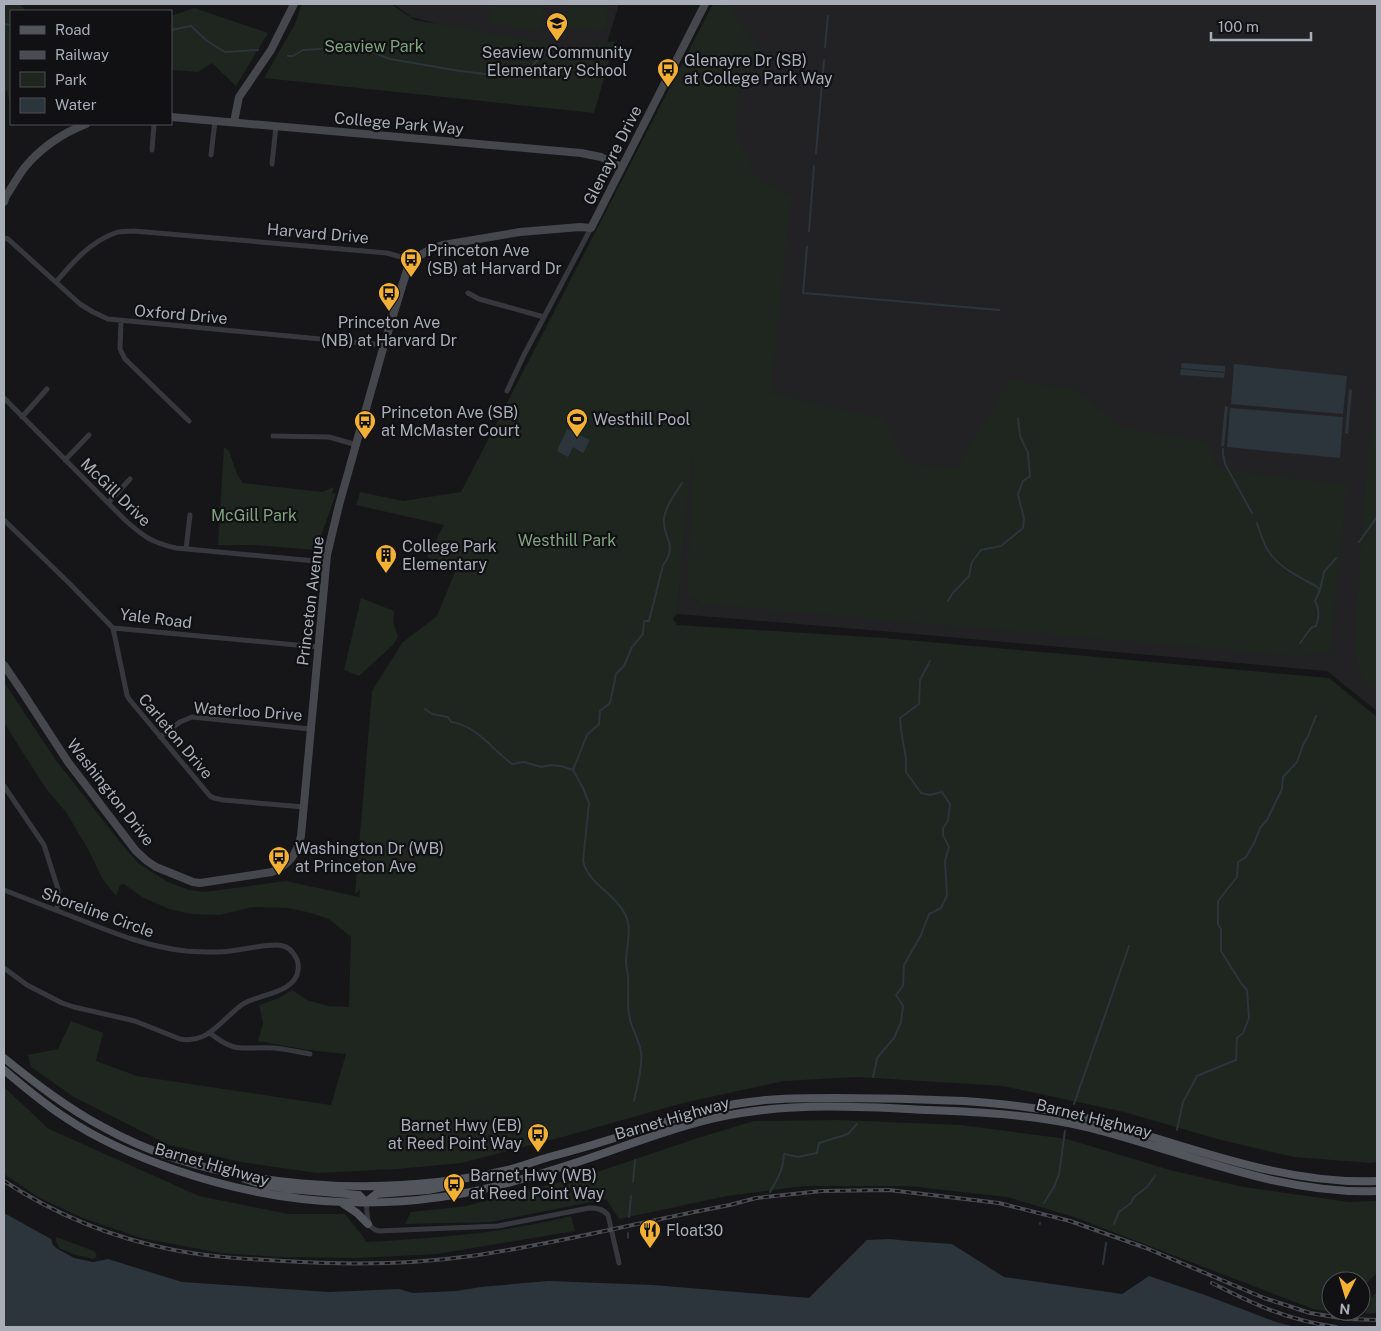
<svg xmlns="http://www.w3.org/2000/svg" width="1381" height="1331" font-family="'Public Sans',sans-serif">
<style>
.built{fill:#222225}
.green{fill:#1e261f}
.water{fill:#2c353c}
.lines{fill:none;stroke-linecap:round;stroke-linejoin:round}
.stream{stroke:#2c353c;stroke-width:2}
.street{stroke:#37383d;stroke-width:5}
.secondary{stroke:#45474d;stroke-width:8}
.primary{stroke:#53555c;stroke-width:8}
.rail-casing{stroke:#4a4c52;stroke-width:4}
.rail{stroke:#111113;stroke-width:2;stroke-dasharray:5.5;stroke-linecap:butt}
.labels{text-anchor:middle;stroke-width:4.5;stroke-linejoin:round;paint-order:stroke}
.park-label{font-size:16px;fill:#7fa381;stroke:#111113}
.poi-label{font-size:16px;fill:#a8adb8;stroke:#111113;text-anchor:start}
.street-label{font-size:16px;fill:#a8adb8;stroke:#111113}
</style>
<rect width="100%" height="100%" fill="#161618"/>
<path class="built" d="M394 4H619L600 66 411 17Z
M728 4H1377V711L1327 671 881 631 677 614Z"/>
<path class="green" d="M4 4H19L25 10 28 11H11V108L7 90 4 93Z
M302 4H391L414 20 482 31 483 33 498 36 499 34 515 38 575 48 615 41 594 113 264 78 295 24Z
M492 4H544L541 30 490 24Z
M568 4H608L606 31 565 28Z
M713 4H728V7L764 56 740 79 735 132 758 179 791 196 771 393 883 419 905 463 956 469 1011 379 1078 391 1124 428 1207 442 1219 469 1347 485 1330 652 1296 656 701 604 689 594V549L693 505 692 488 694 469 691 457 677 614 673 619 677 625 885 638 1329 678 1377 717V1162L1371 1163 1294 1157 1221 1140 1124 1112 1003 1086 857 1077 784 1081 683 1103 566 1136 461 1163 397 1169 317 1173 241 1162 169 1145 74 1097 31 1067 28 1055 58 1049 71 1021 103 1033 96 1061 137 1076 331 1105 346 1054 308 1050 258 1041 263 1023 259 1005 279 998 292 990 307 1000 328 1006 349 1007 351 937 329 919 311 913 289 908 252 907 220 915 191 914 169 909 142 897 124 884 120 885 116 896 102 878 88 849 66 812 47 790 4 723V682L55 759 124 847 139 864 168 882 189 890 205 892 286 881 359 897 360 890 355 894 372 691 402 643 437 616 455 572 427 557 444 525 356 505 360 492 403 501 461 492Z
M194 8 268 33 236 86 212 63 198 72 171 70V16Z
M1375 383H1377V692L1362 679 1354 647 1365 490Z
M224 447 229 451 237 474 243 483 322 492 334 487 332 493 336 494 316 550 255 545H218Z
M361 598 394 611 393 622 398 637 393 645 359 676 344 670Z
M4 1087 49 1129 199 1196 288 1214H345L367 1242C435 1238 504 1233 571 1216L575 1231 437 1254 358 1258 279 1257 221 1253 141 1238 83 1218 38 1197 4 1174Z
M839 1120 961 1125 1067 1139 1170 1170 1243 1187 1349 1202 1377 1201V1273L1361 1289V1281H1331V1311H1354L1353 1315 1313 1309 1074 1217 1007 1197 908 1186H804L727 1196 619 1219 606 1199 491 1222 405 1224 411 1212 466 1206 591 1174 698 1138 754 1121Z
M56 1237 94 1251 97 1256 94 1259 76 1255 59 1248 56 1241Z
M1377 1292V1313L1365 1314 1369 1300Z"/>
<path class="water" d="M1182 363 1225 366V372L1181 368Z
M1234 364 1347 376 1343 414 1231 404Z
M1181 369 1225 373 1224 378 1180 375Z
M1349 389 1352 390 1348 434 1345 433Z
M1225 406 1228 407 1224 446H1221Z
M1230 408 1343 417 1340 458 1227 447Z
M567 429 590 440 583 453 573 447 568 457 557 451Z
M4 1213 51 1239 53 1245 56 1248 74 1258 93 1262 108 1259 182 1282 329 1292 399 1289 413 1293 456 1291 481 1287 548 1281 653 1285 809 1298 867 1240 890 1239 909 1241 952 1244 1004 1277 1122 1294 1149 1276 1205 1295 1276 1322 1295 1327H4Z"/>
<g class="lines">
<path class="stream" d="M4 24 11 25
M171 30 191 26 207 41 225 52 258 50
M825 47 828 16
M288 56H293L303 50 336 48 360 53 372 52 390 59 460 71 521 78 545 52
M816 153 824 60
M809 231 814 166
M807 247 803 293 999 310
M1223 449V454L1225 464 1252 513
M1257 523C1259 530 1262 538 1265 545 1275 566 1297 576 1316 586L1319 589
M1359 542 1377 517
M948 601 952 594 969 576 972 562 981 550 1001 546 1023 528 1024 519 1018 494 1023 481 1030 476 1028 453 1020 436 1018 418
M1300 643 1311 628 1316 626C1319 616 1320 610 1315 601L1320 590 1324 572 1336 558
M425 709 432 714 448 717 451 722C476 725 493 750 512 764L524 762 541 767C553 763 562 766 573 770L582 786 589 803 583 861C589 885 615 893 625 914 633 930 626 945 626 962 626 967 628 972 628 977 629 990 627 1003 629 1015 631 1028 639 1039 641 1052 643 1064 637 1088 634 1101
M573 770 587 735 599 724 600 711 610 703 616 674 624 666 632 647 643 634 644 621H649L663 565C679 545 662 537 664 519 665 507 675 494 682 483
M873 1077 877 1058 894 1038 901 1022 903 1006 896 995 903 986 904 965 921 935 929 914 941 908 947 895 945 861 949 847 943 835V828L948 821 950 804 942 792 930 795 921 793 906 772V759L901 730 900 718 919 704 920 680 930 661
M1074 1104 1129 946
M1177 1130 1183 1102 1197 1076 1236 1060 1237 1038 1243 1033 1249 1018 1247 990 1241 983 1221 951V929L1218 925V901L1237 877 1238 862 1246 857 1255 841 1260 828 1267 820 1282 789 1283 777 1297 762 1303 745 1308 736 1316 716
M633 1182 635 1160
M770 1192C777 1179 784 1169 784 1154L798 1157 817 1153 819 1143 848 1134 857 1124
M1044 1203 1054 1187 1059 1174 1065 1131
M629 1217 631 1196
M1040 1224V1223
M1114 1224 1119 1212 1131 1203 1134 1197 1147 1187 1155 1176
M628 1238V1233
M1103 1264 1106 1243"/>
<path class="street" d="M152 150 154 124
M211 155 215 121
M272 164 276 126
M4 238 8 239 80 304 93 312 108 319 384 345
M56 282C73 262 90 242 115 233 121 231 128 231 134 231L387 253 412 260
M468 293 479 299 544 317
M121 321 120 349 125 359 189 421
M507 391 524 355 591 228
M4 398 125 520C143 536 152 543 176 548L326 562
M22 417 47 389
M273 436 329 437 357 445
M65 460 89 435
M108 503 130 479
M4 520 69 583 113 628 318 647
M186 549 190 515
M113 628 127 695 129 699 210 796 214 798 223 800 304 807
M160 737 180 722 192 717 310 729
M4 786 44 845 58 889 59 901 56 910
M4 890C30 900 56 910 81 920 116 934 149 947 186 951 201 952 217 953 231 951 246 949 262 945 276 945 283 945 289 947 293 953 297 958 299 964 298 970 296 993 259 994 243 1004 221 1019 210 1044 180 1039L135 1021 74 1007 62 1003 27 985 4 968
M210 1033C237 1055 244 1046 274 1048 286 1049 298 1052 310 1054
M366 1202C368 1215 365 1228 379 1231L498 1226 589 1208C597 1208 603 1209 608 1215L619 1263"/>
<path class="secondary" d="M171 117 581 153 601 157 621 167
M234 122 239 97 271 50 294 4
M4 202 6 196C12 187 18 176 25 167 41 148 63 133 86 124
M4 665 21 690 68 762 136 851 147 861 156 867 193 882 200 883 272 872C289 865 297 854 301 836L327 555 339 505 384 345 407 270 412 260 431 249 443 245 520 232 580 227 591 228 705 4"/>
<path class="primary" d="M4 1058C35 1083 67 1108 103 1127 217 1191 383 1199 508 1170 522 1166 536 1161 549 1157 568 1152 586 1147 605 1141 648 1128 691 1112 735 1104 768 1098 802 1098 835 1098 878 1098 921 1099 964 1101 1010 1104 1054 1109 1098 1121 1189 1146 1281 1185 1377 1181
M4 1070C24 1087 44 1104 66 1118 100 1141 138 1157 176 1170 286 1208 403 1214 515 1181 552 1171 588 1159 624 1146 662 1133 701 1119 741 1113 802 1103 866 1107 928 1110 983 1112 1037 1115 1091 1128 1186 1152 1278 1195 1377 1191
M245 1179 264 1185 289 1189 359 1195 366 1202
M366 1202 376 1194 428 1190 443 1187 452 1182
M342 1203 357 1213 368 1224"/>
<g class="rail-casing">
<path id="rail" d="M4 1181C56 1215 113 1238 174 1250 210 1257 246 1259 283 1261 346 1265 408 1265 471 1256 558 1244 643 1221 730 1205L756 1198 822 1191 889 1190 999 1203 1070 1221 1146 1248 1264 1298 1310 1313 1347 1319 1377 1320
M1212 1283C1255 1305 1288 1320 1336 1327"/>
</g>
<use href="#rail" class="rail"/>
</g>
<defs>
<g id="school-pin" transform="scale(1.125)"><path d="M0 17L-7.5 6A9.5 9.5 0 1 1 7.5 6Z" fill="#f2b134" stroke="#111113"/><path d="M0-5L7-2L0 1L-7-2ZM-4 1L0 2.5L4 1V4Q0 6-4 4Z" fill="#111"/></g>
<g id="bus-pin" transform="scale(1.125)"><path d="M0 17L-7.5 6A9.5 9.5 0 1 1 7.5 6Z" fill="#f2b134" stroke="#111113"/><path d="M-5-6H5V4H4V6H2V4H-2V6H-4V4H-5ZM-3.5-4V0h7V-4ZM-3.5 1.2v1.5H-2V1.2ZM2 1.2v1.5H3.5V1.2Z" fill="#111"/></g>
<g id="stadium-pin" transform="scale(1.125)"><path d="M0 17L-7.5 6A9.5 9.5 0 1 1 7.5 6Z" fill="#f2b134" stroke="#111113"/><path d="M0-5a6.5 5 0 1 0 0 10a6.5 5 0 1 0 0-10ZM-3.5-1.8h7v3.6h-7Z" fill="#111"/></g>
<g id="building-pin" transform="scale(1.125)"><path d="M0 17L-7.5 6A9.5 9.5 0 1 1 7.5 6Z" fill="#f2b134" stroke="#111113"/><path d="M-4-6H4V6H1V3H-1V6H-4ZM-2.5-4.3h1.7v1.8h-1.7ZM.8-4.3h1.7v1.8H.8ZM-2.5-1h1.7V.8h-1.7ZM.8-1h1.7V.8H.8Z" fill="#111"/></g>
<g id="restaurant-pin" transform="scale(1.125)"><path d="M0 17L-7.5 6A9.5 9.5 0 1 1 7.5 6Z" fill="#f2b134" stroke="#111113"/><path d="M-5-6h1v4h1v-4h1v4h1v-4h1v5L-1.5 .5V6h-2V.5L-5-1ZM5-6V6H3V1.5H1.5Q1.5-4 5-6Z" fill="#111"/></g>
</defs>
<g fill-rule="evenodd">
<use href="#school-pin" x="557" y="23"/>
<use href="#bus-pin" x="668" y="69"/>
<use href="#bus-pin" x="411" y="259"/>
<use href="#bus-pin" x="389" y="293"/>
<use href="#stadium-pin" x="577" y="419"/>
<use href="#bus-pin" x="365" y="421"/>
<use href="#building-pin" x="386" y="555"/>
<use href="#bus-pin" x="279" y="857"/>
<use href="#bus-pin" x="538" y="1134"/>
<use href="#bus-pin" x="454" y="1184"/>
<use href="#restaurant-pin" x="650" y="1230"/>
</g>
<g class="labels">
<g class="park-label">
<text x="374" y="52">Seaview Park</text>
<text x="254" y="521">McGill Park</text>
<text x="567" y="546">Westhill Park</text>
</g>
<g class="poi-label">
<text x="557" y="58" text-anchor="middle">Seaview Community<tspan x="557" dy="18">Elementary School</tspan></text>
<text x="684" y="66">Glenayre Dr (SB)<tspan x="684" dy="18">at College Park Way</tspan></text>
<text x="427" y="256">Princeton Ave<tspan x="427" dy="18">(SB) at Harvard Dr</tspan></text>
<text x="389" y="328" text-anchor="middle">Princeton Ave<tspan x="389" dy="18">(NB) at Harvard Dr</tspan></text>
<text x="381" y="418">Princeton Ave (SB)<tspan x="381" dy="18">at McMaster Court</tspan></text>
<text x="593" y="425">Westhill Pool</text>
<text x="402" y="552">College Park<tspan x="402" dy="18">Elementary</tspan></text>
<text x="295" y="854">Washington Dr (WB)<tspan x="295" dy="18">at Princeton Ave</tspan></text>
<text x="522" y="1131" text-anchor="end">Barnet Hwy (EB)<tspan x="522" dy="18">at Reed Point Way</tspan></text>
<text x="470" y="1181">Barnet Hwy (WB)<tspan x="470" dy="18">at Reed Point Way</tspan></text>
<text x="666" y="1236">Float30</text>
</g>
<g class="street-label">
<text transform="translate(399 123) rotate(5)" y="6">College Park Way</text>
<text transform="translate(612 155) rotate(-63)" y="6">Glenayre Drive</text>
<text transform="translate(318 233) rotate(5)" y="6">Harvard Drive</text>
<text transform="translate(181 314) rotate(5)" y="6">Oxford Drive</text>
<text transform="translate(116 492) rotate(44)" y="6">McGill Drive</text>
<text transform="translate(310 601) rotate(-83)" y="6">Princeton Avenue</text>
<text transform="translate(156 618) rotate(7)" y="6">Yale Road</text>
<text transform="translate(248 711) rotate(4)" y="6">Waterloo Drive</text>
<text transform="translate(176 736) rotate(50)" y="6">Carleton Drive</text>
<text transform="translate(111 792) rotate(52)" y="6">Washington Drive</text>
<text transform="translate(98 912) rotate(20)" y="6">Shoreline Circle</text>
<text transform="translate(672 1118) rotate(-16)" y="6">Barnet Highway</text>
<text transform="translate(1094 1118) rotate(14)" y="6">Barnet Highway</text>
<text transform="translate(212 1164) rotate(16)" y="6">Barnet Highway</text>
</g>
</g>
<rect width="1381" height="1331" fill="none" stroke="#a8adb8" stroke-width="10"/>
<rect x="10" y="10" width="162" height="115" fill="#111113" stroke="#4d4f55"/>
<rect x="20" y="26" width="25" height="8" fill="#53555c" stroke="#4d4f55"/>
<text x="55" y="35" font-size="15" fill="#a8adb8">Road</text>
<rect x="20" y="51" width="25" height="8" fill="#4a4c52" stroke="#4d4f55"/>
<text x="55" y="60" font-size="15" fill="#a8adb8">Railway</text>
<rect x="20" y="72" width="25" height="15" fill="#1e261f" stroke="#4d4f55"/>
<text x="55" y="85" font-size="15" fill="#a8adb8">Park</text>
<rect x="20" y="98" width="25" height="15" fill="#2c353c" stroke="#4d4f55"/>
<text x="55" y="110" font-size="15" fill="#a8adb8">Water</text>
<g transform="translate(1346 1296) rotate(185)"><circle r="24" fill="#111113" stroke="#4d4f55"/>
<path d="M0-4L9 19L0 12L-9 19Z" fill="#f2b134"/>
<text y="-8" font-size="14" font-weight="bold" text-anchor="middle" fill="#a8adb8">N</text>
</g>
<path d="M1211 32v8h100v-8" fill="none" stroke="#a8adb8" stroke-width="2.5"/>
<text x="1218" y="32" font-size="15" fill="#a8adb8" stroke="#111113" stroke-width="4" paint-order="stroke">100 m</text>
</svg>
